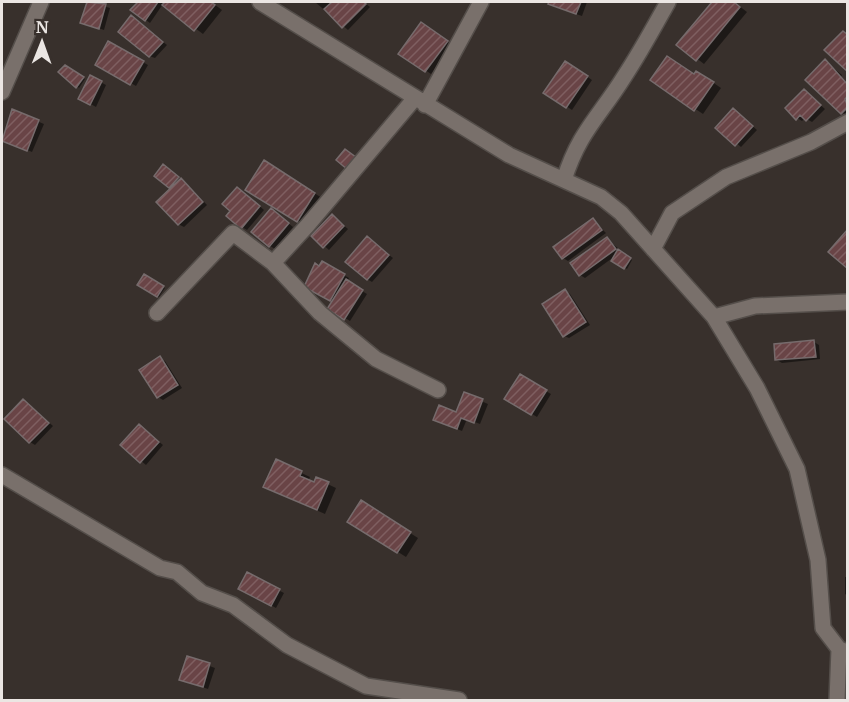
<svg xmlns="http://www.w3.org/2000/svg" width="849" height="702" font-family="Merriweather,serif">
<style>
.shadow{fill:#0007}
.building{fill:url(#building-hatch);stroke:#766b6c;stroke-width:1.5}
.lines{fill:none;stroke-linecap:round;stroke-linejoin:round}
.minor-casing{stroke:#544e4a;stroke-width:18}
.minor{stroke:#79706b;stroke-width:15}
</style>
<defs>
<pattern id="building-hatch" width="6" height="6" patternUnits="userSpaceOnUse" patternTransform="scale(1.5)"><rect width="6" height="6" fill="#694446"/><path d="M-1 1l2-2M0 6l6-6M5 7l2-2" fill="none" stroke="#7f5f61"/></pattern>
</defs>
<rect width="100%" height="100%" fill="#38302c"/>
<path class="shadow" d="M89 2 110 8 104 30 82 22Z
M140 2H160L163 4 150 23 132 10Z
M166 2H211L222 10 203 34 164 5Z
M315 2H364L370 7 348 30Z
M551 2H587L582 16 555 7Z
M714 2H734L747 12 704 64 678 44Z
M132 17 167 45 155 58 149 56Z
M426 27 452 45 431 74 400 53Z
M109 43 148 65 136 86 97 64Z
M825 61 842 75 840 78 848 84 846 115 841 112Z
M570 65 592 80 572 110 545 92Z
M65 67 85 79 79 88 77 86Z
M695 76 705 77 721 88 703 114 652 80Z
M91 77 106 85 96 107 80 98Z
M804 91 825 109 812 122 805 118 802 121 797 118Z
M734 110 757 130 741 147 718 128Z
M13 111 44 124 32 152 2 139Z
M265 162 322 198 305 225 247 189Z
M166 167 186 183 207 205 184 227 178 224Z
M242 191 264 210 247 230 242 227 232 211Z
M276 213 293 227 275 249 270 246Z
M332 216 348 229 329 250 313 236Z
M593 220 606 233 568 261 563 258Z
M367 238 393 258 372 282 367 279Z
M607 239 632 260 627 269 611 259 585 278 580 275Z
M323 263 349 278 347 282 367 294 350 321 329 308 334 301 306 286 315 265 320 268Z
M144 276 165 288 159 297 139 285Z
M565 291 570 294 590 325 569 338 564 336Z
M814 342 819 345 820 359 782 363 777 360Z
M160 358 165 361 182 388 163 400 158 397Z
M520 376 551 394 537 417 506 398Z
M465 394 488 404 480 424 467 419 462 431 440 422 457 414Z
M24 400 53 426 35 445 30 442Z
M139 425 163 445 146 465 122 445Z
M276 461 310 477 308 481 314 484 317 479 336 488 325 514 273 491Z
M369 507 418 538 406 557 349 521Z
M247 574 284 593 276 608 240 588Z
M845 577H848V596L845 594Z
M188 658 215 668 208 689 181 680Z"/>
<path class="building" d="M87 2 106 4 99 29 80 23Z
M138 2H158L145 21 130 10Z
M165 2H211L215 5 194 31 162 5Z
M332 2H364L366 4 342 28 324 9Z
M549 2H581L576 14 548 4Z
M712 2H734L740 7 696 61 676 45Z
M131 15 163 42 149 57 118 32Z
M421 22 448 41 425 72 398 54Z
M843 31 848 35V72L824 50Z
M108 41 144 61 130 85 95 65Z
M667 56 694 74 696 71 714 82 694 111 650 80Z
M825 59 848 85V96L845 99 848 107 841 114 805 80Z
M565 61 588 76 566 108 543 93Z
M65 65 84 77 76 88 58 72Z
M90 75 102 81 90 105 78 99Z
M804 89 821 105 806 121 800 115 796 120 785 108Z
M733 108 753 126 735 146 715 128Z
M12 109 39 120 27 151 2 141Z
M345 149 357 158 348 170 336 160Z
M264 160 315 193 297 222 245 190Z
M163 164 179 177 169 188 154 176Z
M181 178 203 202 178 225 156 202Z
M237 187 260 206 241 229 226 216 230 211 222 204Z
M271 208 289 223 269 247 251 232Z
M332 214 344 226 323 248 311 236Z
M593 218 602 230 562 259 553 247Z
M848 229V269L828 252Z
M367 236 389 255 367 280 345 262Z
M607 237 616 249 579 276 570 263Z
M618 249 631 258 624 269 611 261Z
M322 261 345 274 330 301 304 287 315 263 319 266Z
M144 274 164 286 157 297 137 285Z
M346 279 363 290 344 320 327 309Z
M565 289 586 322 563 337 542 304Z
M814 340 816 357 775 360 774 344Z
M160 356 178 385 157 398 139 370Z
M520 374 547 390 531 415 504 399Z
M464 392 483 399 474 423 461 418 457 429 433 420 439 405 456 412Z
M23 399 49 423 29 443 4 419Z
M139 424 159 442 140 463 120 445Z
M276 459 302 471 300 476 314 482 316 477 329 482 317 510 263 487Z
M361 500 411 532 397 553 347 522Z
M247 572 280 589 271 606 238 589Z
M187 656 210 663 203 687 179 680Z"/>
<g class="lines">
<g class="minor-casing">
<path id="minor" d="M260 2 509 155 601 197 621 213 714 317 757 388 797 469 818 560 823 628 839 649 848 652
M2 92 41 2
M425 105 481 2
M564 180C579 132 599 117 624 77 640 53 654 27 668 2
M653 249 672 213 726 177 811 142 848 122
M273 263 307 226 415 98
M157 313 233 233 273 263 320 313 376 359 438 390
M714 317 755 306 848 302
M2 475 160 568 177 572 202 593 233 605 287 645 366 686 459 700
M837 700 839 649"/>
</g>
<use href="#minor" class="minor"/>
</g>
<rect width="849" height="702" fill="none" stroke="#ebe6e3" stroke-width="6"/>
<g transform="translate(42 42) rotate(1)" stroke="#38302c" stroke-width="4.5" paint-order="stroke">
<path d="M0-4.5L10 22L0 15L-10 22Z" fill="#ebe6e3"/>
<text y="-9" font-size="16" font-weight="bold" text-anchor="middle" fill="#ebe6e3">N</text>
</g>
</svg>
